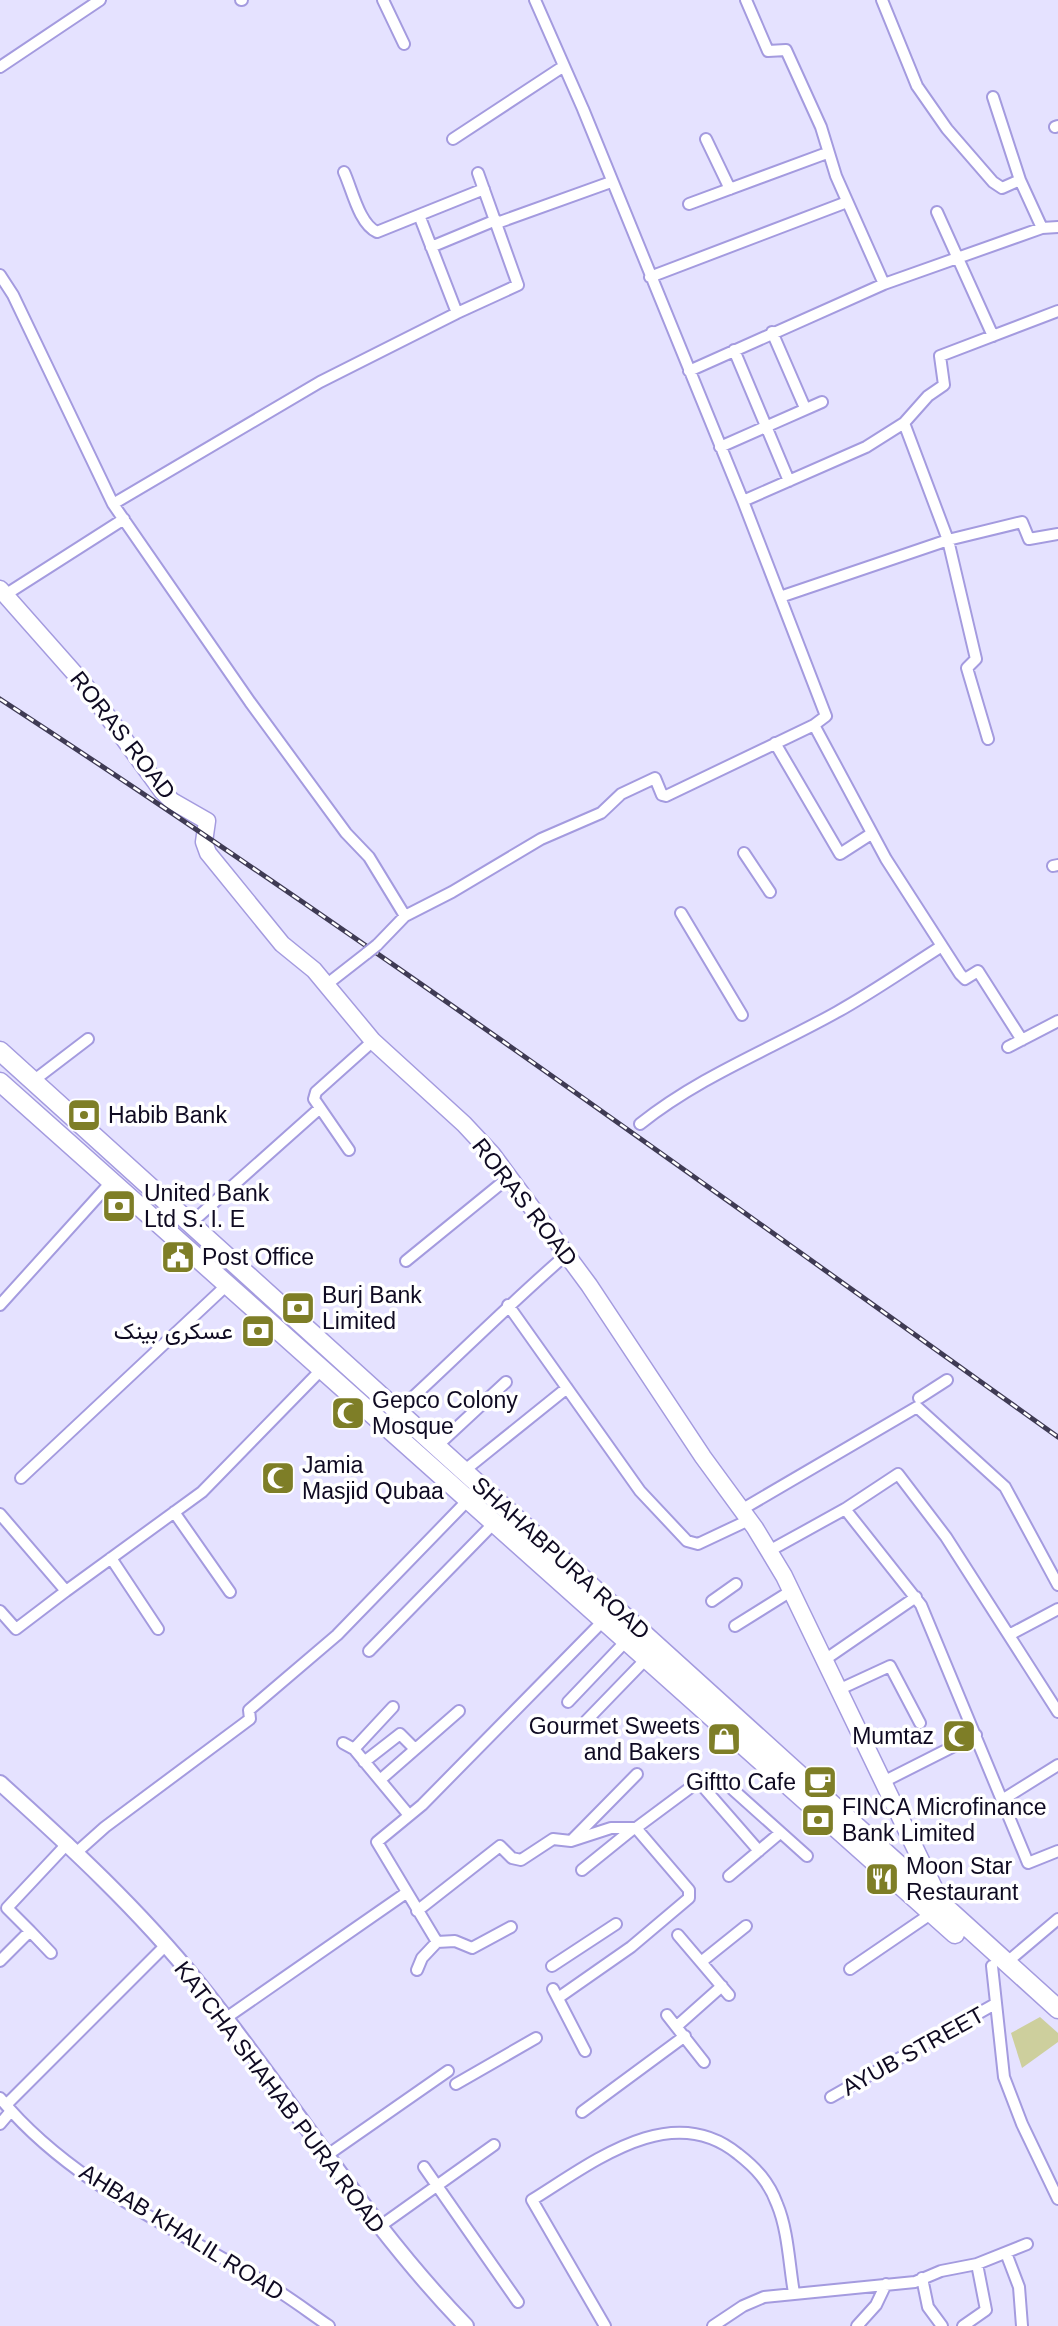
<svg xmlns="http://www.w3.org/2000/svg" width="1058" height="2326" font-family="Arial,Vazirmatn,sans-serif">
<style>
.green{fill:#cdcf9d}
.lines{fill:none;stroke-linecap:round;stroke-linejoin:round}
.minor-casing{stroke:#a49bdf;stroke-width:14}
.tertiary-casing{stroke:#a49bdf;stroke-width:18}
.secondary-casing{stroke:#a49bdf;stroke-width:19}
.primary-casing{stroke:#a49bdf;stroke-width:21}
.minor{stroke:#fff;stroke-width:10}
.tertiary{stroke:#fff;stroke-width:14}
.secondary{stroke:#fff;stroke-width:16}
.primary{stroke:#fff;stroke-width:18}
.rail-casing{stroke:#3f3b54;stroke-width:5}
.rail{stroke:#fff;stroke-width:2.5;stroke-dasharray:8;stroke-linecap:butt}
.minor-bridge-casing{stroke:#a49bdf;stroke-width:14;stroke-linecap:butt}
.minor-bridge{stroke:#fff;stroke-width:10}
.labels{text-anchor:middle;stroke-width:7;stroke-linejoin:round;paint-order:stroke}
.street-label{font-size:23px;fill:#0f0a22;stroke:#fff}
.poi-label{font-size:23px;fill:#0f0a22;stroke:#fff;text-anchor:start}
</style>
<rect width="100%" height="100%" fill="#e5e2ff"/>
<path class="green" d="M1040 2017 1058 2033V2042L1022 2068 1011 2033Z"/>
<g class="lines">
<g class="minor-casing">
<path id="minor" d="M241 0H242
M383 0 404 44
M746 0 768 51 786 50 821 127 836 176 884 284
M882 0 917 86 947 129 993 182 1002 188 1020 180
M0 67 100 0
M993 97 1020 180 1042 228
M1055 127 1058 126
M453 139 564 66
M706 139 730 189
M344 172C352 189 359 224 377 232L484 189
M689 204 827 153
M937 212 993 336
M419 215 457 313
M497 223 611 182
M431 247 496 220
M0 275 13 295 113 504 250 702 346 833 369 857 405 916
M650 277 847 202
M772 332 805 408
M734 350 789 481
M689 371 884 284 1042 228 1058 227
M904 423 948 540 976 659 967 668 988 739
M720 447 822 402
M743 501 866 447 904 423 928 396 944 385 940 356 1058 311
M113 504 320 382 457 313 518 285 478 173
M5 595 124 519
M780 597 948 540 1022 522 1029 539 1058 534
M814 725 886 859 960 974 965 979 978 971 1022 1040
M775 743 840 854 871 834
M744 853 770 892
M1053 866 1058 865
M681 913 742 1015
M377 945 405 916 452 892 541 839 601 813 621 794 655 778 662 795 666 796 814 725 826 716 743 501 583 109 535 0
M326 985 367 953
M1008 1047 1058 1021
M33 1081 88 1039
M640 1124C700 1076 771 1049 837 1012 873 992 907 968 942 946
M349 1150 314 1099 316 1092 373 1041
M191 1223 320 1108
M406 1261 509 1177
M0 1305 112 1181
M508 1305 640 1491 687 1541 698 1544 749 1520
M919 1398 947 1380
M399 1410C456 1358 508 1305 567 1254
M438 1445 506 1382
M465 1470 567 1388
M21 1478 228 1284
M845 1509 921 1605 1028 1863 1058 1851
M741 1510 917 1407 1005 1487 1058 1585
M174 1512 230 1592
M0 1514 66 1591 202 1492 322 1369
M769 1551 845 1509 898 1474 946 1537 1058 1712
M111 1558 158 1629
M712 1601 736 1584
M0 1611 16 1629 66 1591
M735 1626 791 1591
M1009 1635 1058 1609
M369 1651 495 1522
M823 1661 916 1597
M838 1690 890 1666 920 1723
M568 1702 627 1640
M586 1721 647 1658
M343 1743 354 1749 408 1814
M354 1749 393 1707
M364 1762 400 1734 415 1749
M380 1780 459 1711
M698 1781 759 1851
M883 1782 976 1735
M1002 1800 1058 1765
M573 1839 637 1774
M77 1852 105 1827 250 1719 249 1710 337 1635 469 1499
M582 1870 634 1828
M729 1876 780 1833
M417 1911 500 1846 512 1858 521 1860 553 1839 571 1841 611 1828H636L706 1776 720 1778 807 1856
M30 1931 51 1953
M678 1935 729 1995
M437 1942 377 1842 422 1805 604 1620
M0 1961 30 1931 7 1908 68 1843
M701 1962 746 1926
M1006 1963 1058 1919
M552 1966 616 1924
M992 1966 1004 2077 1022 2124 1058 2199
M850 1969 932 1913
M417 1970 422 1958 437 1942 455 1941 472 1948 511 1927
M553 1989 585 2051
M558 1998 631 1947 689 1898V1890L636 1828
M667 2015 704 2062
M226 2018 406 1893
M677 2026 722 1986
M456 2084 536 2038
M831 2097 995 2004
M0 2098C68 2181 172 2227 262 2281 285 2294 307 2311 329 2326
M6 2105 165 1946
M582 2112 685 2036
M0 2124 11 2111
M326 2156 448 2071
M424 2167 518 2302
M379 2227 494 2145
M1006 2253 1019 2287 1022 2326
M922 2278 928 2307 942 2326
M605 2326 532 2200C592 2163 671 2099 738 2154 756 2168 769 2182 777 2204 788 2230 789 2264 794 2293
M713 2326 743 2306 764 2297 915 2282 941 2271 977 2264 1027 2244
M857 2326 876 2305 886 2284
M963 2326 986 2310 977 2264"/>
</g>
<g class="tertiary-casing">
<path id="tertiary" d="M0 1783C70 1846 139 1910 198 1983 290 2096 364 2221 466 2326"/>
</g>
<g class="secondary-casing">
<path id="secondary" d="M0 589 84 684 162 791 172 801 207 821 204 842 208 853 282 944 314 970 373 1041 464 1124 492 1154 589 1285 703 1457 755 1528 784 1576 941 1902"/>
</g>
<g class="primary-casing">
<path id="primary" d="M0 1051 1058 2009
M0 1082 955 1934"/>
</g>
<use href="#minor" class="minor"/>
<use href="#tertiary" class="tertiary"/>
<use href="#secondary" class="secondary"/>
<use href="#primary" class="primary"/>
<g class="rail-casing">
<path id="rail" d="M0 699C360 934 708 1187 1058 1437"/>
</g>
<use href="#rail" class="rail"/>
<g class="minor-bridge-casing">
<path id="minor-bridge" d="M367 953 377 945"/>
</g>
<use href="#minor-bridge" class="minor-bridge"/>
</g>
<defs>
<g id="bank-square" transform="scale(1.75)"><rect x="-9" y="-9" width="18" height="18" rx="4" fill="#7e7e27" stroke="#fff"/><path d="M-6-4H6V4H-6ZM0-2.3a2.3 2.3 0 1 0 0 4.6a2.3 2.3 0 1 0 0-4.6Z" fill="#fff"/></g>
<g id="civic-square" transform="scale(1.75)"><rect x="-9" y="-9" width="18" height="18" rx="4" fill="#7e7e27" stroke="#fff"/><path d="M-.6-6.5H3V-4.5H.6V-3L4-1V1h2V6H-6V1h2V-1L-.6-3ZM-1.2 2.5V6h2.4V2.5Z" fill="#fff"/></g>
<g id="mosque-square" transform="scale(1.75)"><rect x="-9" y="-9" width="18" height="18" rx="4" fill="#7e7e27" stroke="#fff"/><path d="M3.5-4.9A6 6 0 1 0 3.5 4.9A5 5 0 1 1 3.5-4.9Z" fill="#fff"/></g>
<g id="shop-square" transform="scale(1.75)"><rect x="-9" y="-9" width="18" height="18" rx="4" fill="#7e7e27" stroke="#fff"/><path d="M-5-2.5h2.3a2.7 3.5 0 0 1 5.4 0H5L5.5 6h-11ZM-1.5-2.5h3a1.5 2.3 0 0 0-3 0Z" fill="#fff"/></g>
<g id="cafe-square" transform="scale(1.75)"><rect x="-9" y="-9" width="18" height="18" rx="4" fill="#7e7e27" stroke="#fff"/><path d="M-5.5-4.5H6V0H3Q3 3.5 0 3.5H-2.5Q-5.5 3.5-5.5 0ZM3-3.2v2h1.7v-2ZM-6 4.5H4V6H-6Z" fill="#fff"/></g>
<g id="restaurant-square" transform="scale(1.75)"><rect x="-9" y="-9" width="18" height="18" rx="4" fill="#7e7e27" stroke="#fff"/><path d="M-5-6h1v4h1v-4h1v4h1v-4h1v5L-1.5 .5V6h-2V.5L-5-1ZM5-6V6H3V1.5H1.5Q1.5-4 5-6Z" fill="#fff"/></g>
</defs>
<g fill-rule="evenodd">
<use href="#bank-square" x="84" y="1115"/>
<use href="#bank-square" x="119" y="1206"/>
<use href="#civic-square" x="178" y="1257"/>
<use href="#bank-square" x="298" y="1308"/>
<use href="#bank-square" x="258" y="1331"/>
<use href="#mosque-square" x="348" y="1413"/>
<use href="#mosque-square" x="278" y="1478"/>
<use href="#mosque-square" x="959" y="1736"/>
<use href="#shop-square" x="724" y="1739"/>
<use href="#cafe-square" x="820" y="1782"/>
<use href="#bank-square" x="818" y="1820"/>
<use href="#restaurant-square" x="882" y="1879"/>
</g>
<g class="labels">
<g class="street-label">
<text transform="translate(123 735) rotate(52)" y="8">RORAS ROAD</text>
<text transform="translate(525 1202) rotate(52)" y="8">RORAS ROAD</text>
<text transform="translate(561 1558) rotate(42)" y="8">SHAHABPURA ROAD</text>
<text transform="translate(913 2051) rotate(-29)" y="8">AYUB STREET</text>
<text transform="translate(280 2097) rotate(53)" y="8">KATCHA SHAHAB PURA ROAD</text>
<text transform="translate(182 2232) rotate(32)" y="8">AHBAB KHALIL ROAD</text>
</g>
<g class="poi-label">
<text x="108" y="1123">Habib Bank</text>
<text x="144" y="1201">United Bank<tspan x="144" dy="26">Ltd S. I. E</tspan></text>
<text x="202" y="1265">Post Office</text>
<text x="322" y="1303">Burj Bank<tspan x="322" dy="26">Limited</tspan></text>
<text x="233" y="1339" text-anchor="end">عسکری بینک</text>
<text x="372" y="1408">Gepco Colony<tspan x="372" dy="26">Mosque</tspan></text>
<text x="302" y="1473">Jamia<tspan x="302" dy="26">Masjid Qubaa</tspan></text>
<text x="700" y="1734" text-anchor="end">Gourmet Sweets<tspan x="700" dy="26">and Bakers</tspan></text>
<text x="934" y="1744" text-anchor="end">Mumtaz</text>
<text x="796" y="1790" text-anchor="end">Giftto Cafe</text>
<text x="842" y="1815">FINCA Microfinance<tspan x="842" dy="26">Bank Limited</tspan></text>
<text x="906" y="1874">Moon Star<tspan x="906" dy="26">Restaurant</tspan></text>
</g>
</g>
</svg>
